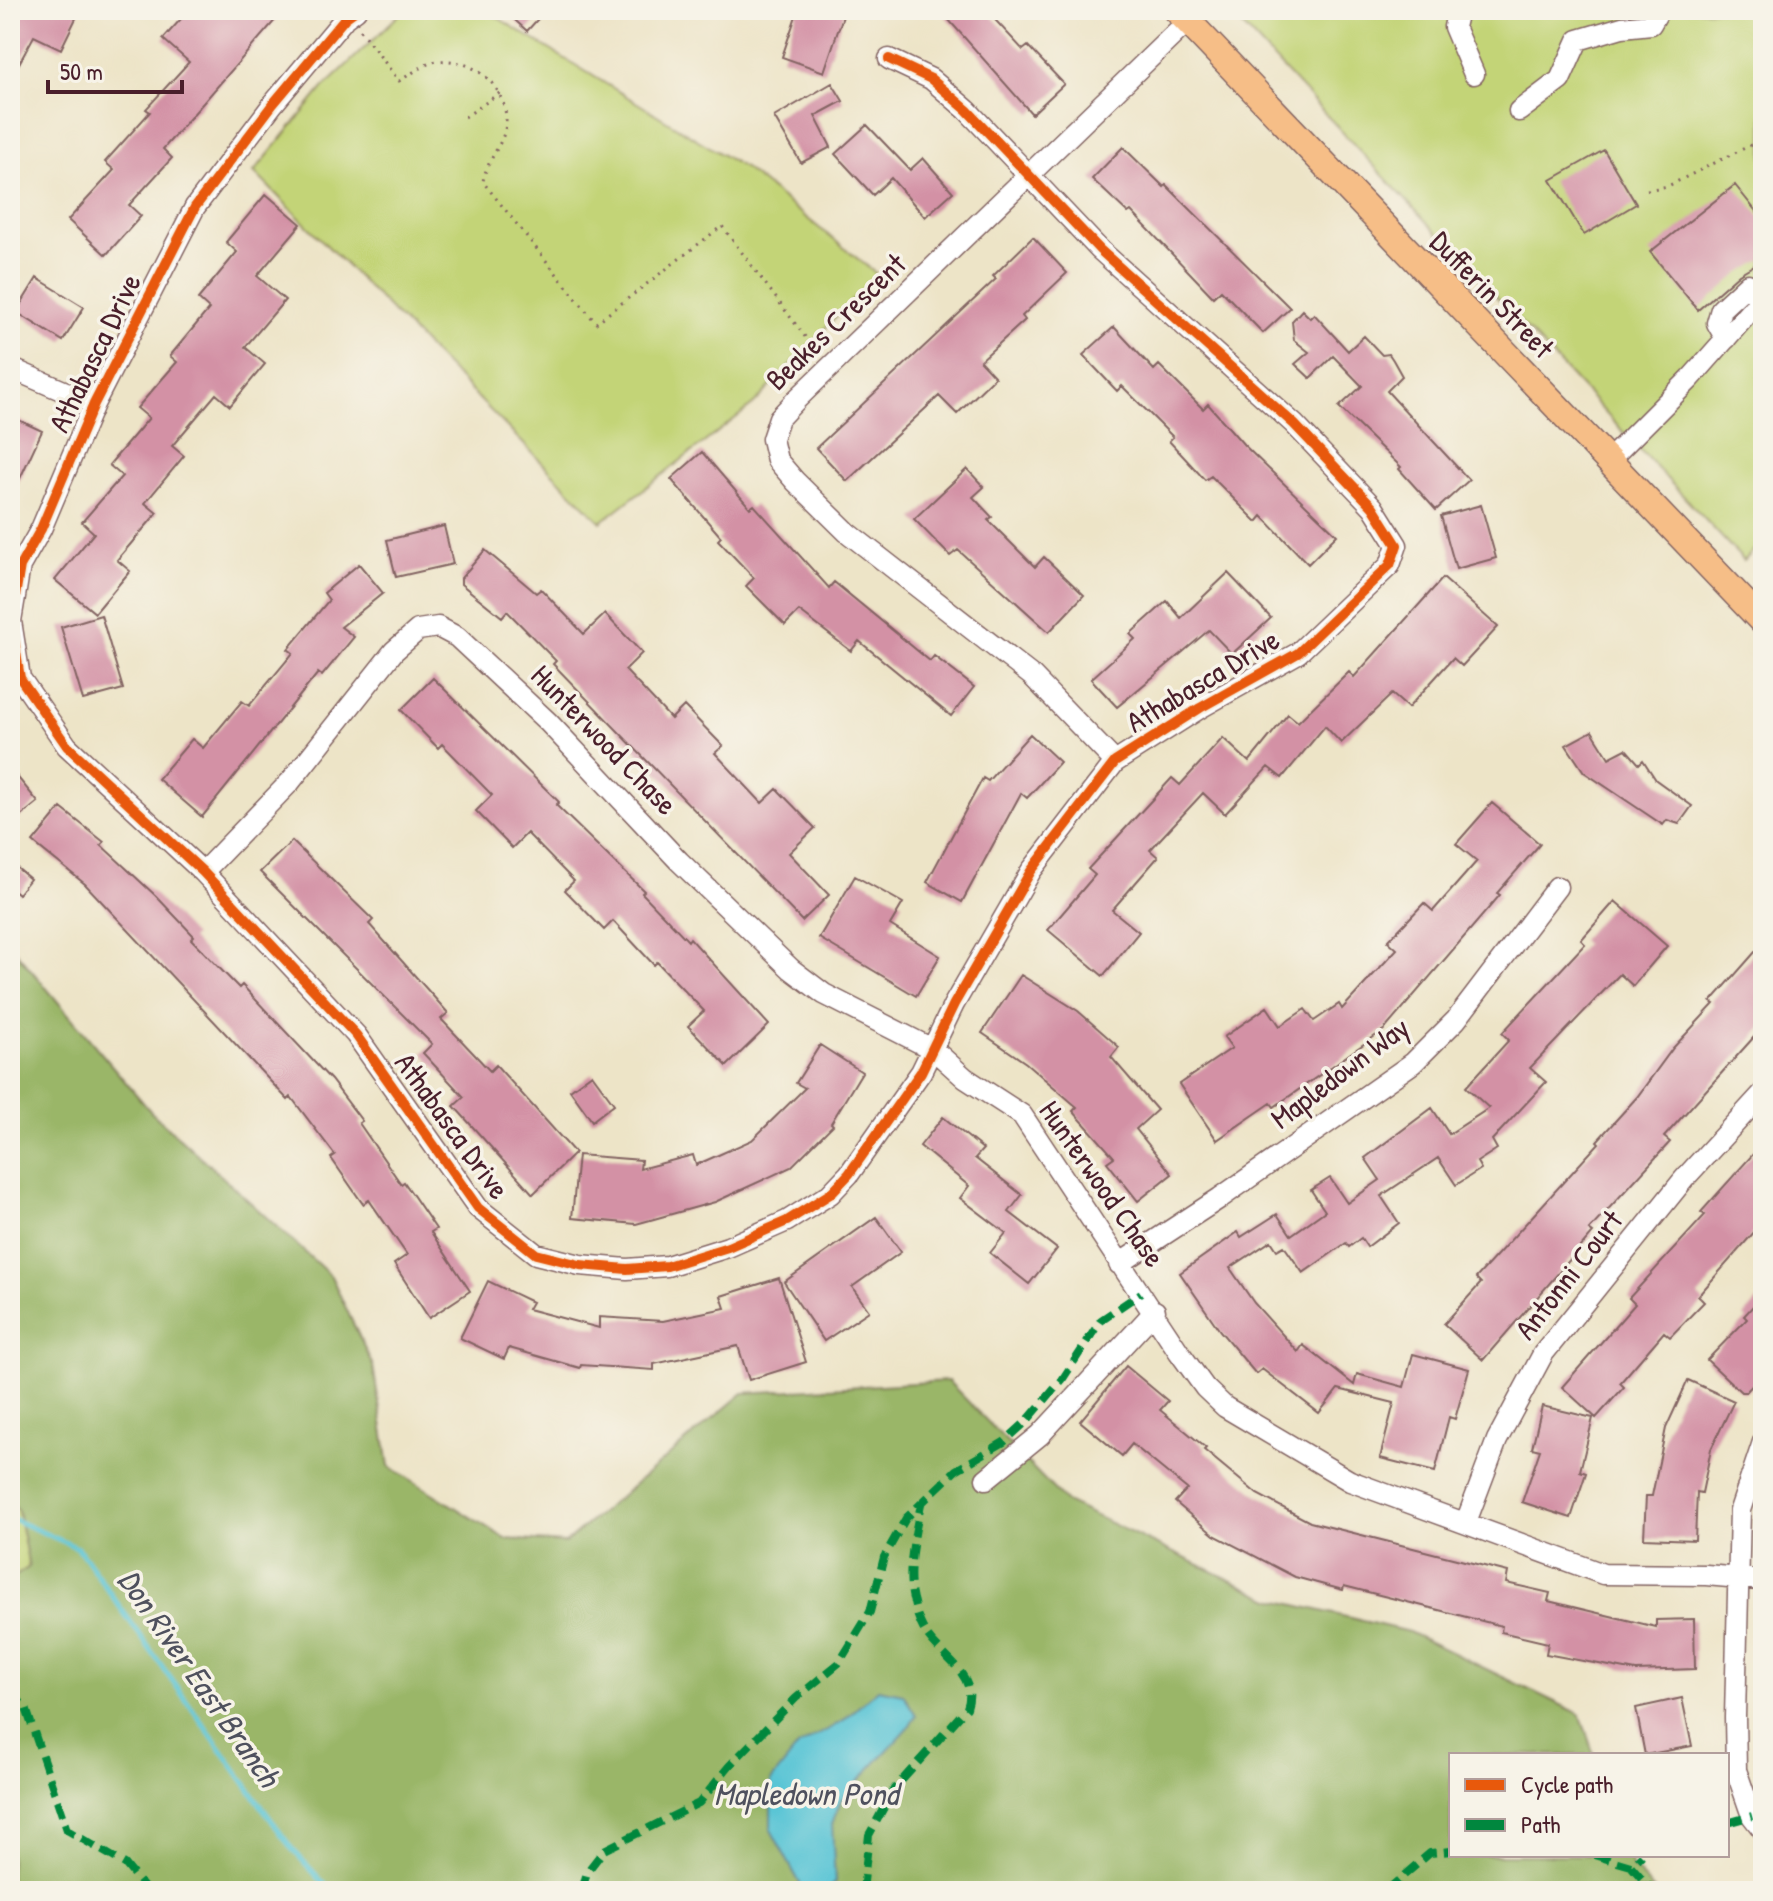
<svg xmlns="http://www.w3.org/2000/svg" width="1773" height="1901" font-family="'Patrick Hand',sans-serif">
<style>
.green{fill:#c3d477;stroke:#867a51;stroke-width:2}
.forest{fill:#9ab668;stroke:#726a4a;stroke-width:2}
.water{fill:#5ac5d5;stroke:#527280;stroke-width:2}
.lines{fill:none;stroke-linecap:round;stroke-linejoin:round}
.stream{stroke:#5ac5d5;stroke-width:5}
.building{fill:#d391a5}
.minor-casing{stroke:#836462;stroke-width:23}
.major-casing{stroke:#836462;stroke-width:29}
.path{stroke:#836462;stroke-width:3;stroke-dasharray:2 6;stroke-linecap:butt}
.minor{stroke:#fff;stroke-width:20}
.major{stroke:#f6be87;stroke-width:26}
.quiet{stroke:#00873e;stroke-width:8;stroke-dasharray:16 8;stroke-linecap:butt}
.cycleway-casing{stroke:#f7f3e8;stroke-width:15}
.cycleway{stroke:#e8590c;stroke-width:10}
.labels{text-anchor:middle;stroke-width:7;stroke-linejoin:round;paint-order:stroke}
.street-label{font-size:30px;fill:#4a1f2b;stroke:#f7f3e8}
.water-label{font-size:32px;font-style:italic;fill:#4f515e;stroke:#f7f3e8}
</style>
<rect width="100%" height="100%" fill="#f7f3e8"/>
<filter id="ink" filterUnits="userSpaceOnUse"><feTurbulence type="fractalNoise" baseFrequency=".0125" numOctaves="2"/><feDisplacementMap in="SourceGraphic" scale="16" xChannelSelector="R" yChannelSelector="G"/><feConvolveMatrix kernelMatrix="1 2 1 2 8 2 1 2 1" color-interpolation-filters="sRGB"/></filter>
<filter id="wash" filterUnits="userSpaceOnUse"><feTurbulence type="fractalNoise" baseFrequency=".006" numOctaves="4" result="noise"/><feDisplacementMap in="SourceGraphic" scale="32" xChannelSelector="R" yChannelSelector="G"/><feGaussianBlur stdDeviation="1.8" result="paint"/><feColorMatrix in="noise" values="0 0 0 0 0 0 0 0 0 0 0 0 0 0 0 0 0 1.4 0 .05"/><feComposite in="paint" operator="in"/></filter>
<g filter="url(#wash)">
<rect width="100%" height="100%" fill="#ede4c7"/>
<path class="green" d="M404 10H485L744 168 877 274 754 404 601 522 254 172 324 87Z
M1228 10H1763V540L1744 561Z
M10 1499 18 1511 29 1567 10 1580Z"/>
<path class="forest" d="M10 945 151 1112 331 1276 373 1366 389 1466 506 1539 565 1543 743 1393 948 1381 1066 1502 1271 1599 1409 1632 1580 1714 1594 1755H1451V1855H1628L1632 1867 1655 1891H10V1580L29 1567 18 1511 10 1499V1214L13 1209 10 1204Z"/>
<path class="water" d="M878 1689 903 1694 916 1715 910 1726 841 1800 832 1824 835 1882 826 1891H804L771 1830V1781L798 1747 844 1720Z"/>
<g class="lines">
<path class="stream" d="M10 1518 78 1548 292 1849 331 1891"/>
</g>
<g id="blocks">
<path class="building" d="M14 10H80L61 49 34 36 10 80V17Z
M189 10H284L163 149 172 158 129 205 141 216 106 255 68 220 114 170 105 162 150 112 146 109 189 62 163 39Z
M504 10H546L527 31Z
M798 10H845L824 72 782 57Z
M940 10H986L1023 50 1028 46 1064 84 1032 114Z
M832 83 843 101 815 116 831 147 801 163 774 117Z
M867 125 910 170 923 158 953 192 925 217 891 178 873 195 835 154Z
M1123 147 1164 187 1166 185 1290 308 1263 333 1221 290 1213 297 1131 211 1128 213 1092 179Z
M1604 150 1636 204 1584 235 1551 180Z
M1735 185 1763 220V260L1739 274 1698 310 1650 252Z
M266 194 301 224 257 276 285 300 245 347 265 364 230 406 216 394 172 446 184 456 145 503 157 513 117 560 130 571 95 613 55 580 94 533 82 522 122 476 109 465 149 418 137 408 177 362 170 356 209 309 198 299 237 252 226 242Z
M1033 237 1067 273 1022 316 1025 320 980 361 995 377 957 414 939 396 847 481 816 448 996 279 993 276Z
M37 278 84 307 63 341 16 312Z
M1302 310 1310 318 1314 314 1348 351 1364 336 1382 355 1389 354 1393 360 1402 376 1387 391 1469 480 1436 510 1399 469 1401 467 1339 407 1362 386 1333 356 1310 378 1295 364 1309 352 1294 340 1292 321Z
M1114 327 1154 370 1159 365 1203 409 1208 404 1244 445 1337 535 1308 564 1262 516 1257 522 1211 476 1205 480 1169 441 1173 437 1122 386 1117 391 1083 355Z
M10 416 42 431 10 500Z
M702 452 750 508 754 505 829 588 834 582 930 661 934 656 974 687 951 716 859 641 851 651 799 611 785 625 746 586 754 578 718 540 721 537 671 479Z
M967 469 984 487 973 497 992 517 988 520 1035 567 1044 557 1084 595 1049 632 958 550 950 556 914 519Z
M1481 505 1496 558 1456 569 1441 516Z
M444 526 453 564 396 577 387 540Z
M485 550 536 593 541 589 584 634 605 614 642 653 625 670 671 719 684 706 723 746 715 753 762 803 777 789 815 828 789 853 829 895 802 921 553 664 556 661 507 611 502 617 461 584V578Z
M359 564 383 593 341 627 354 637 322 676 318 673 202 817 158 779 192 739 203 748 242 701 249 706 293 653 288 649 329 600 324 593Z
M1228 573 1271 618 1232 654 1209 630 1117 707 1091 679 1135 639 1130 634 1167 601 1181 618Z
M1443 578 1498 627 1462 666 1453 658 1408 708 1392 694 1341 743 1325 726 1282 778 1268 767 1225 814 1203 793 1150 850 1158 857 1112 910 1139 932 1103 976 1048 930 1095 875 1088 869 1172 778 1180 785 1223 738 1249 762 1288 714 1298 722 1349 672 1354 677Z
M101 615 123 689 83 700 61 627Z
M433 678 559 802 556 805 644 891 642 893 688 941 690 938 769 1025 727 1066 688 1026 704 1011 657 962 654 965 613 921 604 930 565 890 574 881 527 833 512 848 476 811 492 795 442 744 438 748 401 710Z
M1592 731 1609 758 1626 749 1639 764 1643 760 1656 780 1692 806 1679 824 1667 820 1663 825 1584 772 1566 745Z
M1030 734 1060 762 1027 798 1021 793 962 902 927 882 983 778 988 781Z
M10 768 38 802 10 825Z
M1492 803 1540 844 1497 893 1500 895 1385 1029 1274 1107 1271 1103 1217 1140 1179 1084 1232 1048 1224 1037 1267 1007 1280 1026 1305 1009 1314 1021 1339 1004 1342 1009 1397 949 1388 941 1424 903 1433 911 1477 861 1456 844Z
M61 808 104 842 101 845 156 896 194 936 191 939 239 988 242 985 331 1080 362 1121 359 1123 401 1184 404 1182 436 1229 431 1232 470 1291 429 1318 394 1264 407 1255 369 1200 363 1204 331 1158 335 1155 291 1097 288 1100 85 884 33 842Z
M292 841 373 920 369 924 448 1013 441 1019 490 1071 496 1065 575 1153 533 1194 454 1106 464 1097 423 1053 432 1044 260 872Z
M10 862 30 879 18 894 10 887Z
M855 876 903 903 890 925 940 956 916 996 819 938Z
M1615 901 1667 946 1633 986 1620 974 1530 1068 1546 1082 1492 1140 1497 1149 1477 1162 1481 1169 1456 1185 1438 1158 1381 1196 1399 1223 1367 1247 1361 1238 1349 1247 1346 1243 1303 1273 1284 1246 1277 1250 1271 1241 1230 1268 1254 1303 1298 1352 1303 1345 1354 1385 1357 1374 1404 1387 1413 1354 1469 1369 1455 1419 1449 1417 1435 1472 1380 1458 1394 1403 1338 1389 1319 1413 1262 1369 1256 1374 1220 1331 1180 1273 1238 1232 1241 1237 1277 1214 1291 1235 1325 1211 1311 1190 1330 1178 1347 1203 1380 1180 1365 1158 1432 1108 1449 1134 1489 1108 1466 1087 1509 1040 1502 1033 1585 944 1581 940Z
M1763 943V1027L1664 1137 1670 1142 1589 1230 1593 1233 1483 1360 1444 1324 1481 1283 1476 1278 1599 1143 1597 1141 1637 1097 1673 1048 1714 1004 1711 1002Z
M1021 975 1078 1011 1119 1047 1111 1057 1157 1110 1136 1129 1172 1174 1138 1201 1107 1162 1114 1157 1073 1111 1077 1107 1026 1063 982 1033Z
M820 1045 862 1072 831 1123 833 1125 791 1167 715 1202 636 1224 572 1218 578 1155 641 1160 640 1169 693 1155 696 1165 752 1140 805 1088 796 1083Z
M592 1074 614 1104 592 1121 570 1090Z
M943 1117 983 1149 975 1158 1022 1195 1009 1212 1057 1249 1029 1284 990 1253 1006 1233 960 1198 969 1186 920 1146Z
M1763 1143V1222L1698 1296 1704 1302 1670 1337 1664 1332 1620 1383 1624 1387 1596 1418 1562 1387 1635 1304 1629 1298 1705 1215 1701 1212Z
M876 1217 901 1252 852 1287 869 1311 824 1341 784 1282Z
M779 1278 806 1362 749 1380 738 1346 654 1364V1370L581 1365 580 1368 509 1348 504 1359 460 1338 488 1281 532 1302 528 1309 599 1328V1317L663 1321 725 1308 721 1296Z
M1763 1295V1374L1746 1392H1741L1707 1360 1747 1319 1744 1316Z
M1126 1366 1168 1401 1160 1410 1206 1448 1204 1450 1257 1494 1310 1522 1508 1572 1506 1583 1550 1593 1548 1601 1656 1627V1620L1694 1619 1695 1669 1636 1671 1546 1654 1548 1643 1501 1632 1502 1626 1344 1586 1343 1590 1295 1577 1214 1535 1175 1502 1187 1489 1132 1444 1122 1456 1080 1421Z
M1688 1380 1734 1401 1711 1449 1702 1493 1697 1492 1695 1540 1644 1538 1646 1496H1652L1666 1428Z
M1542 1406 1593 1418 1580 1471 1586 1473 1571 1518 1522 1502 1540 1450 1532 1448Z
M1682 1698 1692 1746 1645 1755 1636 1708Z"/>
</g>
</g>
<g filter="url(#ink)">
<use href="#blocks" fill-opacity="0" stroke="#836462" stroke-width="2"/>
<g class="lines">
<g class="minor-casing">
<path id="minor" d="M356 10 345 18 273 104 195 207 94 404 41 529 20 566 11 621 20 678 67 746 203 872 356 1035 478 1208 536 1254 580 1265 627 1269 667 1266 728 1247 787 1221 830 1194 849 1174 921 1072 954 1004 1031 871 1115 762 1200 708 1298 653 1390 565 1397 545 1373 507 1294 424 1100 250 967 110 931 79 889 59
M1458 10 1454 27 1474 74
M1519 111 1560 80 1578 40 1622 27 1651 24 1659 10
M10 368 94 404
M1607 462 1691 378 1759 301 1748 284 1721 309 1717 323 1726 339
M1115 762 1032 676 847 532 795 481 777 460 772 439 779 418 797 399 1188 21
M203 872 290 782 394 651 418 630 438 627 457 637 548 722 679 861 791 969 824 994 934 1050 965 1078 1022 1115 1179 1352 1205 1388 1225 1407 1350 1481 1603 1574 1706 1575 1763 1580
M1119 1264 1220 1198 1413 1063 1456 1020 1557 887
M1763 1442 1740 1510 1735 1717 1736 1770 1752 1816 1763 1830
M986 1479 1040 1435 1155 1311
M1466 1522 1497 1440 1543 1354 1684 1179 1763 1093"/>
</g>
<g class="major-casing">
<path id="major" d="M1177 10 1763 622"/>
</g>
<path class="path" d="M360 30 399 81C410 75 426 62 438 61 472 58 505 84 506 119 507 142 486 159 483 182L596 323 722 226 815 350
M465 117 501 92
M1647 190 1668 186 1763 139"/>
<use href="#minor" class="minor"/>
<use href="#major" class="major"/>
<path class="quiet" d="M10 1692 26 1708 67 1830 125 1864 147 1891
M1727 1823 1752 1816
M1594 1855 1631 1866 1642 1855
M1631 1866 1653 1891
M582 1891 587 1872 604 1850 699 1803 729 1766 796 1698 839 1663 870 1612 884 1557 906 1518 956 1470 1004 1442 1026 1422 1062 1380 1101 1320 1141 1293
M863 1891 869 1835 894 1789 967 1708C979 1674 941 1658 925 1632 920 1624 916 1612 914 1603 905 1573 915 1534 921 1504
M1386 1891 1430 1853 1451 1851"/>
<g class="cycleway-casing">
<path id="cycleway" d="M356 10 345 18 273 104 195 207 94 404 41 529 20 566 11 621 20 678 67 746 203 872 356 1035 478 1208 536 1254 580 1265 627 1269 667 1266 728 1247 787 1221 830 1194 849 1174 921 1072 954 1004 1031 871 1115 762 1200 708 1298 653 1390 565 1397 545 1373 507 1294 424 1100 250 967 110 931 79 889 59"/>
</g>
<use href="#cycleway" class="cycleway"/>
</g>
</g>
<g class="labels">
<g class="street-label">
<text transform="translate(1492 295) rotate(46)" y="10">Dufferin Street</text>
<text transform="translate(836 322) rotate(-44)" y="10">Beakes Crescent</text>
<text transform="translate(95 353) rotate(-64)" y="10">Athabasca Drive</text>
<text transform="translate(1203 681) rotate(-31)" y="10">Athabasca Drive</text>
<text transform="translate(604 740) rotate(46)" y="10">Hunterwood Chase</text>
<text transform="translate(1340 1073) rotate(-37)" y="10">Mapledown Way</text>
<text transform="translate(452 1126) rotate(54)" y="10">Athabasca Drive</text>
<text transform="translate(1102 1184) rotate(55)" y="10">Hunterwood Chase</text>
<text transform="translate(1569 1275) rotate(-52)" y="10">Antonni Court</text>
</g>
<g class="water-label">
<text transform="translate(199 1678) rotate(55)" y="11">Don River East Branch</text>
<text x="806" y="1805">Mapledown Pond</text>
</g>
</g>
<rect width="1773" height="1901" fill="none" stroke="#f7f3e8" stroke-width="40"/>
<rect x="1449" y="1753" width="280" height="104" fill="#f7f3e8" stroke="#b29e9c" stroke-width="2"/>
<rect x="1465" y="1779" width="40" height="12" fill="#e8590c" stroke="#b29e9c" stroke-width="2"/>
<text x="1521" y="1793" font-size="24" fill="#4a1f2b">Cycle path</text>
<rect x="1465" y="1819" width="40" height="12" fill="#00873e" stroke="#b29e9c" stroke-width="2"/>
<text x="1521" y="1833" font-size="24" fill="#4a1f2b">Path</text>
<path d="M48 80v12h134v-12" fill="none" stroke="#4a1f2b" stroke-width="4"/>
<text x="60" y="80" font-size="24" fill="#4a1f2b" stroke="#f7f3e8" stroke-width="6" paint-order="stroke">50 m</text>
</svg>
